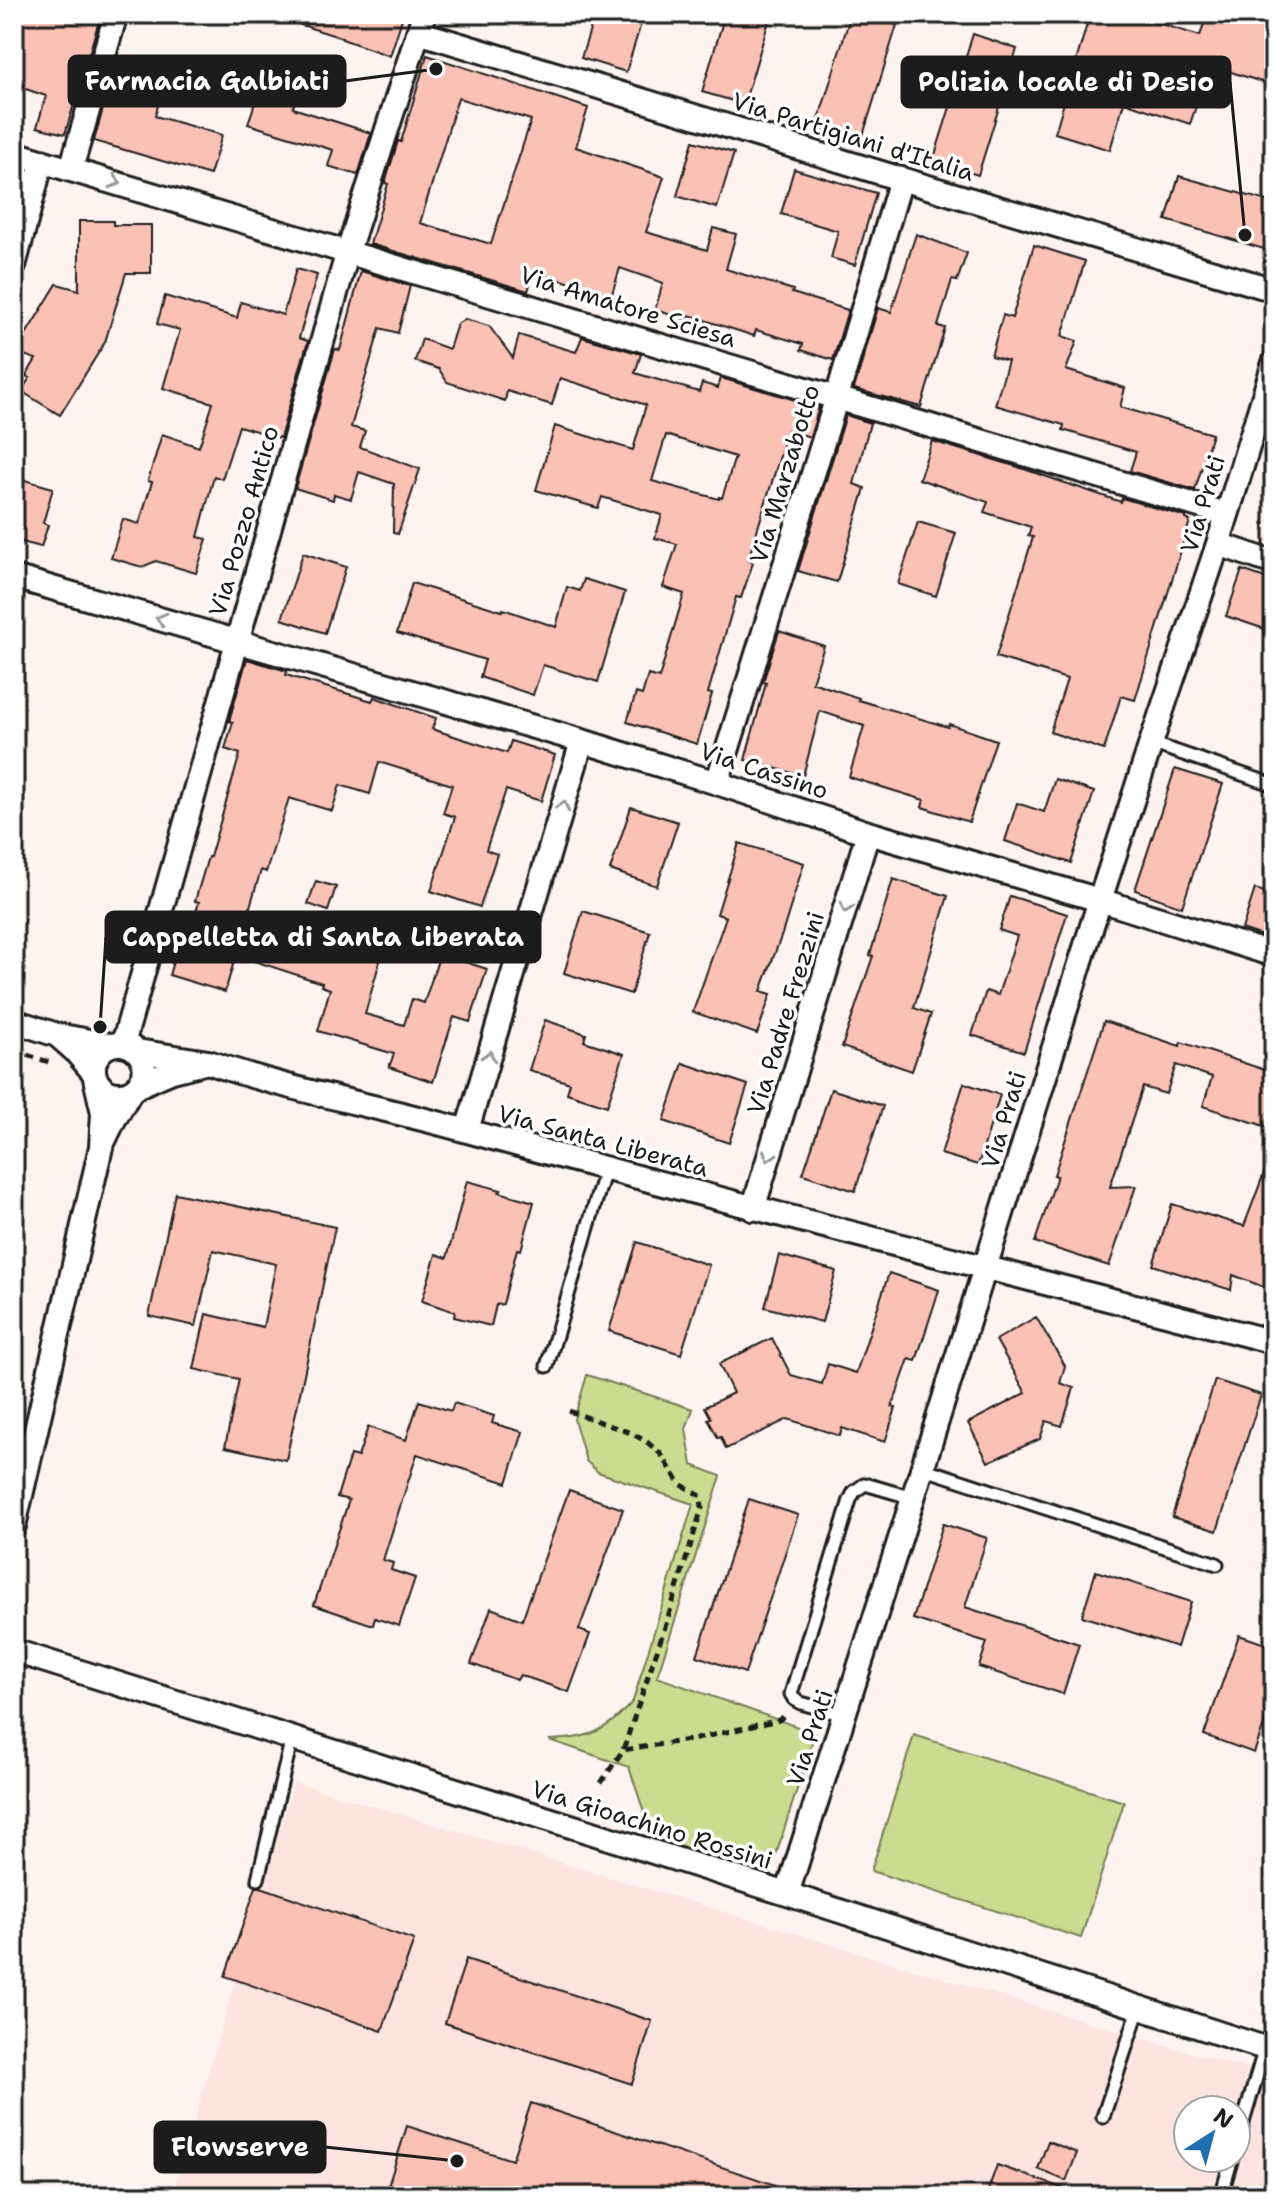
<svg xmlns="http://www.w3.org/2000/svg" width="1288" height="2210" font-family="'Shantell Sans',sans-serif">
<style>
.built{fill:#fde4de;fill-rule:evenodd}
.green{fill:#cbdc90;stroke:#747c56;stroke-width:2}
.building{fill:#fcc1b5;stroke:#1c1c1c;stroke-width:2;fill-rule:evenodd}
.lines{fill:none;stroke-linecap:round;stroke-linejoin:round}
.service-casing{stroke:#1c1c1c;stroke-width:17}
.minor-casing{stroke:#1c1c1c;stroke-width:28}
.path{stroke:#1c1c1c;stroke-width:5;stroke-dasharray:8 6;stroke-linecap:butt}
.service{stroke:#fff;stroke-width:11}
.minor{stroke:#fff;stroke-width:22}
.oneway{stroke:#999}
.labels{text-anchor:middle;stroke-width:7;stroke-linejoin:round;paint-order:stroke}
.street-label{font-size:24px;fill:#1c1c1c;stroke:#fff}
.leader{fill:none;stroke:#1c1c1c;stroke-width:3}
.callout-dot{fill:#1c1c1c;stroke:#fff;stroke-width:3}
.callout{fill:#1c1c1c;stroke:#1c1c1c;stroke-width:3}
.callout-label{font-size:26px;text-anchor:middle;font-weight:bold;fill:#fff}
</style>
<rect width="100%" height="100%" fill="#fef3f0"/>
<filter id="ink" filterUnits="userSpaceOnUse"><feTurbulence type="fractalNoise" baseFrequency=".0125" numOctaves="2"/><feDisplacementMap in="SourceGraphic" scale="16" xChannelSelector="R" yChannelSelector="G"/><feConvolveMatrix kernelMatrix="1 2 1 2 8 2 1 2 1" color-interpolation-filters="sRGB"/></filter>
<g filter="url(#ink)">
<path class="built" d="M294 1782 1181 2050 1274 2076V2196H172ZM1188 2110H1236V2158H1188Z"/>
<path class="green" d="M587 1375 693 1409 686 1429 692 1465 721 1476 657 1677 815 1733 775 1858 735 1871 655 1845 629 1767 549 1740C589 1739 606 1732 633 1701L693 1504 598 1472 586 1461 574 1419Z
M914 1735 1124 1802 1081 1938 871 1871Z"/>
<path class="building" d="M14 14H101L65 134 37 127 46 96 14 85Z
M284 14H385L402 19 390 56 342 39V38L283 19Z
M595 14H644L626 72 581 58Z
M725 14H771L744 104 702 92Z
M851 14H862L897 25 861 142 816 128Z
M1090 14H1142L1141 18 1200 36 1207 14H1232L1274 28V86L1210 65 1190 124 1124 102 1110 150 1055 133Z
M973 34 1017 49 978 175 933 161Z
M427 55 588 108 576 147 664 177 646 232 707 250 713 228 736 234 726 269 793 290 792 293 848 310 833 360 801 350 803 344 756 330 754 336 689 315 688 320 655 310 663 283 620 268 610 300 590 294 592 289 534 272 528 291 370 244 388 184 385 183 398 141 401 142ZM458 98 531 120 491 244 420 223Z
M262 81 297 92 293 108 371 133 358 175 328 166 333 150 248 124Z
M109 87 159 102 155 116 222 135 210 175 94 141Z
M693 141 734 153 717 208 677 196Z
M794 169 876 193 855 265 831 258 838 231 781 214Z
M1179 176 1274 203V252L1166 220Z
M79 221H113V225H151V273H126L105 342 60 415 21 391 30 378 26 376 36 359 15 352 57 284 79 290Z
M916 234 967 253 957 281 952 280 938 326 945 328 921 407 854 389 878 308 891 312Z
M1034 245 1085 261 1062 336 1077 341 1066 370 1125 388 1120 407 1212 434 1195 490 1130 471 1136 452 1063 430 1064 425 995 405 1008 361 991 356 1003 315 1012 318Z
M296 269 317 275 299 338 308 341 280 438 239 426 222 479 214 476 198 537 207 539 196 573 156 561 142 567 111 558 123 519 139 524 152 482 148 481 162 434 199 447 213 403 163 388 180 330 157 324 165 296 237 318 241 302 283 315Z
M361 271 410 286 398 333 380 328 351 427 365 431 360 447 420 469 398 534 393 533 394 484 359 472 351 499 334 494 333 500 295 488 335 349 340 350Z
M465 319 489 326 513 358 519 335 576 352 582 337 641 354 635 373 699 392 702 383 718 388 721 378 819 407 810 437 788 430 748 560 753 563 741 598 736 597 708 693 712 694 697 744 627 722 636 693 642 695 648 675 659 678 684 594 663 587 677 544 655 538 662 515 602 497 598 508 536 490 555 426 633 450 646 405 560 378 552 405 507 391 505 401 447 382 439 369 415 361 422 339 449 349 457 324ZM666 435 735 457 722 498 719 497V499L652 481Z
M846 415 870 423 854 484 865 488 837 582 798 571Z
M932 441 1018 467 1121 502 1122 498 1186 517V519L1190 521 1135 700 1121 696 1104 750 1050 732 1067 679 996 657 1033 537 1028 536 1031 527 984 512 988 502 919 479Z
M14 477 53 488 43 523 48 525 41 547 14 540Z
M918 522 956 533 936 596 898 584Z
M303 553 346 567 325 633 282 619Z
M1242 570 1274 581V632L1226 616Z
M584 579 625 592 598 682 543 665 533 695 480 677 485 660 397 633 412 583 502 611 503 609 556 627 567 587 580 591Z
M779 631 824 646 812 682 859 698 858 700 948 727 949 724 996 740 969 822 922 807 924 800 849 777 864 726 820 711 803 776 745 760 766 683 763 682Z
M247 659 287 671 286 675 372 701 374 697 436 718 432 729 507 753 511 741 555 755 541 801 506 790 486 850 497 854 480 907 431 891 455 817 443 813 452 785 379 762 370 794 340 785 332 811 289 798 266 872 261 870 243 930 329 959 334 943 381 957 365 1014 404 1025 412 999 424 1003 440 954 487 969 470 1022 454 1017 433 1082 389 1067 394 1054 318 1031 330 989 321 986 322 983 236 955 225 992 169 975 180 939 187 942 199 902 195 901 208 857H210L240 754 225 749 233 722 229 721Z
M1175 769 1223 784 1182 907 1135 890Z
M1055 779 1094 792 1071 863 1005 841 1017 803 1044 812Z
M631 807 678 822 657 886 610 870Z
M739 843 804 863 782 934 761 991 771 994 757 1034 693 1012 726 917 717 914Z
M893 879 948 896 914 1008 931 1014 912 1071 842 1047 873 956 870 955Z
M316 881 336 887 328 911 308 904Z
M1255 889 1274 895V940L1242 929Z
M1010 896 1067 914 1024 1052 972 1035 986 991 998 995 1017 936 999 930Z
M583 911 650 932 631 994 564 973Z
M545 1020 586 1034 584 1041 624 1054 607 1106 567 1093 570 1083 529 1070Z
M1104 1021 1180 1046 1181 1042 1274 1073V1129L1203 1106 1212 1077 1176 1065 1166 1094 1143 1087 1110 1187 1136 1186 1109 1266 1035 1242 1057 1176 1054 1175Z
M683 1063 748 1085 729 1143 664 1121Z
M964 1083 1000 1095 978 1165 941 1154Z
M831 1089 883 1106 855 1191 803 1174Z
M1272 1152 1274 1153V1281L1269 1279 1266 1288 1233 1275 1231 1290 1153 1265 1172 1204 1244 1226Z
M467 1181 501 1190 499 1192 534 1202 521 1250 517 1249 503 1304 496 1305 491 1326 454 1317 455 1312 422 1301 436 1254 447 1258Z
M175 1193 335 1227 286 1460 225 1447 239 1379 194 1369 206 1314 263 1327 276 1264 213 1250 196 1326 149 1316Z
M637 1242 709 1265 681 1354 609 1331Z
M779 1255 836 1271 822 1322 765 1307Z
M889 1273 939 1290 916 1361 909 1359 892 1407 896 1408 885 1442 842 1428 840 1436 788 1419 726 1449 721 1437 718 1438 708 1419 711 1418 705 1407 733 1393 719 1364 772 1338 791 1375 822 1384 828 1364 856 1373Z
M1036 1317 1065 1366 1060 1383 1074 1388 1062 1426 1046 1421 1040 1439 988 1462 968 1423 1026 1393 996 1340Z
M1215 1380 1261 1395 1217 1531 1172 1517Z
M419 1401 451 1411 454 1403 494 1416 492 1423 523 1432 507 1483 417 1454 383 1560 393 1563 391 1570 415 1578 399 1626 375 1618 373 1625 314 1605 349 1500 337 1497 350 1455 358 1457 368 1427 406 1440Z
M569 1490 623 1509 579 1630 590 1634 569 1692 520 1675 517 1680 471 1664 491 1608 522 1620Z
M749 1499 798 1515 745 1673 697 1656Z
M943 1524 987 1538 965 1607 1079 1644 1063 1694 979 1667 987 1642 913 1619Z
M1096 1571 1191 1602 1177 1647 1082 1616Z
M1239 1635 1274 1647V1696L1254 1753 1204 1735Z
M256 1887H261L414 1940 382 2031 225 1976Z
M466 1959 652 2021 632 2084 445 2023Z
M531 2103 796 2192V2196H385L407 2126 512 2160Z
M1048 2141 1077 2153 1066 2181 1038 2169Z
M997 2165 1076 2193V2196H986Z"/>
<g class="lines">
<g class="service-casing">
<path id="service" d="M1151 743 1274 785
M547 1366 605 1170
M922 1468 1217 1564
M844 1715 801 1703 794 1699 791 1694 850 1500 854 1492 865 1484 913 1498
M258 1879 292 1738
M1103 2117 1139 2008
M1236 2146 1265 2048
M1221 2196 1232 2158"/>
</g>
<g class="minor-casing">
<path id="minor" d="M418 32 901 179 1274 290
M14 153 1226 514
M71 169 116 14
M14 266 42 161
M1218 544 1274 563
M14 577 582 741 717 783 868 833 1100 900 1274 955
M717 783 837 397 901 179
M14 1021 57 1035
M94 1069a25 25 0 1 1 50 0a25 25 0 1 1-50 0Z
M123 1044 348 251 424 14
M137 1051 208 1062 172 1071 138 1086
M208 1062C294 1092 384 1107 471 1132 738 1206 1006 1272 1274 1342
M94 1073 74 1050 57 1035 111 1045
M95 1078 103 1113 101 1147 115 1118 131 1091
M467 1130 582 741
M753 1209 868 833
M14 1526 101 1147
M14 1651 787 1894 1274 2051
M787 1894 913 1498 1100 900 1151 743 1218 544 1274 363"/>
</g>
<path class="path" d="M14 1051 52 1063
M569 1411 631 1433 647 1442 661 1454 680 1484 701 1496 702 1508 667 1621 623 1750
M601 1783 623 1750 696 1739 779 1720 787 1713"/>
<use href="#service" class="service"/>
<use href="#minor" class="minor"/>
</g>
<defs><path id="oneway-chevron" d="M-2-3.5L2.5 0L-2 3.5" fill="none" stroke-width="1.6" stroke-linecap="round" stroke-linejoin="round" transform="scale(2)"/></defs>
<g class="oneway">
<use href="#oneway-chevron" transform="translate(116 182) rotate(17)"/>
<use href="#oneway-chevron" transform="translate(161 619) rotate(-164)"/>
<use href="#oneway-chevron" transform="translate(563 806) rotate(-74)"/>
<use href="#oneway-chevron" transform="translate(846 908) rotate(107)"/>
<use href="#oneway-chevron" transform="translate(489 1056) rotate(-74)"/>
<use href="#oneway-chevron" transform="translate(769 1156) rotate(107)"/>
</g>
</g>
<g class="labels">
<g class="street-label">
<text transform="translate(853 137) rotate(17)" y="8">Via Partigiani d'Italia</text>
<text transform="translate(628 307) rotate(17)" y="8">Via Amatore Sciesa</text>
<text transform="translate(785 474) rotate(-73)" y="8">Via Marzabotto</text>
<text transform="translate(1203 504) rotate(-73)" y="8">Via Prati</text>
<text transform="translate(244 521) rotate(-74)" y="8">Via Pozzo Antico</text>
<text transform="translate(764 771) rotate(18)" y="8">Via Cassino</text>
<text transform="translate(786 1013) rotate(-73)" y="8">Via Padre Frezzini</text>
<text transform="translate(1004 1120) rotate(-73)" y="8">Via Prati</text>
<text transform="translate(603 1141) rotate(15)" y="8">Via Santa Liberata</text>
<text transform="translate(810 1738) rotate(-72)" y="8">Via Prati</text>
<text transform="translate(652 1825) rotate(17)" y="8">Via Gioachino Rossini</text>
</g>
</g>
<path class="leader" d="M436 69L345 81M1245 235L1230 82M100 1027L106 937M457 2161L325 2147"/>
<g class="callout-dot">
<circle cx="436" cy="69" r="8"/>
<circle cx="1245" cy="235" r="8"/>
<circle cx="100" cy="1027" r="8"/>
<circle cx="457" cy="2161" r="8"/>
</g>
<g class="callout">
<rect x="69" y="56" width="276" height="50" rx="8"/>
<rect x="902" y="57" width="328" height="50" rx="8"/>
<rect x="106" y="912" width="434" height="50" rx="8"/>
<rect x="155" y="2122" width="170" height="50" rx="8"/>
</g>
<g class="callout-label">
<text x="207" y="90">Farmacia Galbiati</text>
<text x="1066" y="91">Polizia locale di Desio</text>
<text x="323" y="946">Cappelletta di Santa Liberata</text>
<text x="240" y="2156">Flowserve</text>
</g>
<rect width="1288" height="2210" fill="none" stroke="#fff" stroke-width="48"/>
<rect x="24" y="24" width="1240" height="2162" fill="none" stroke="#1c1c1c" stroke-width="3" filter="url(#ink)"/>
<g transform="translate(1212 2134) rotate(36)"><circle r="38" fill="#ffffff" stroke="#a4a4a4" stroke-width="2"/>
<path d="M0-6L14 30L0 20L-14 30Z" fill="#1f6fb2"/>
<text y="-12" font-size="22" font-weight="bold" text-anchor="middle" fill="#1c1c1c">N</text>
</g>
</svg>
